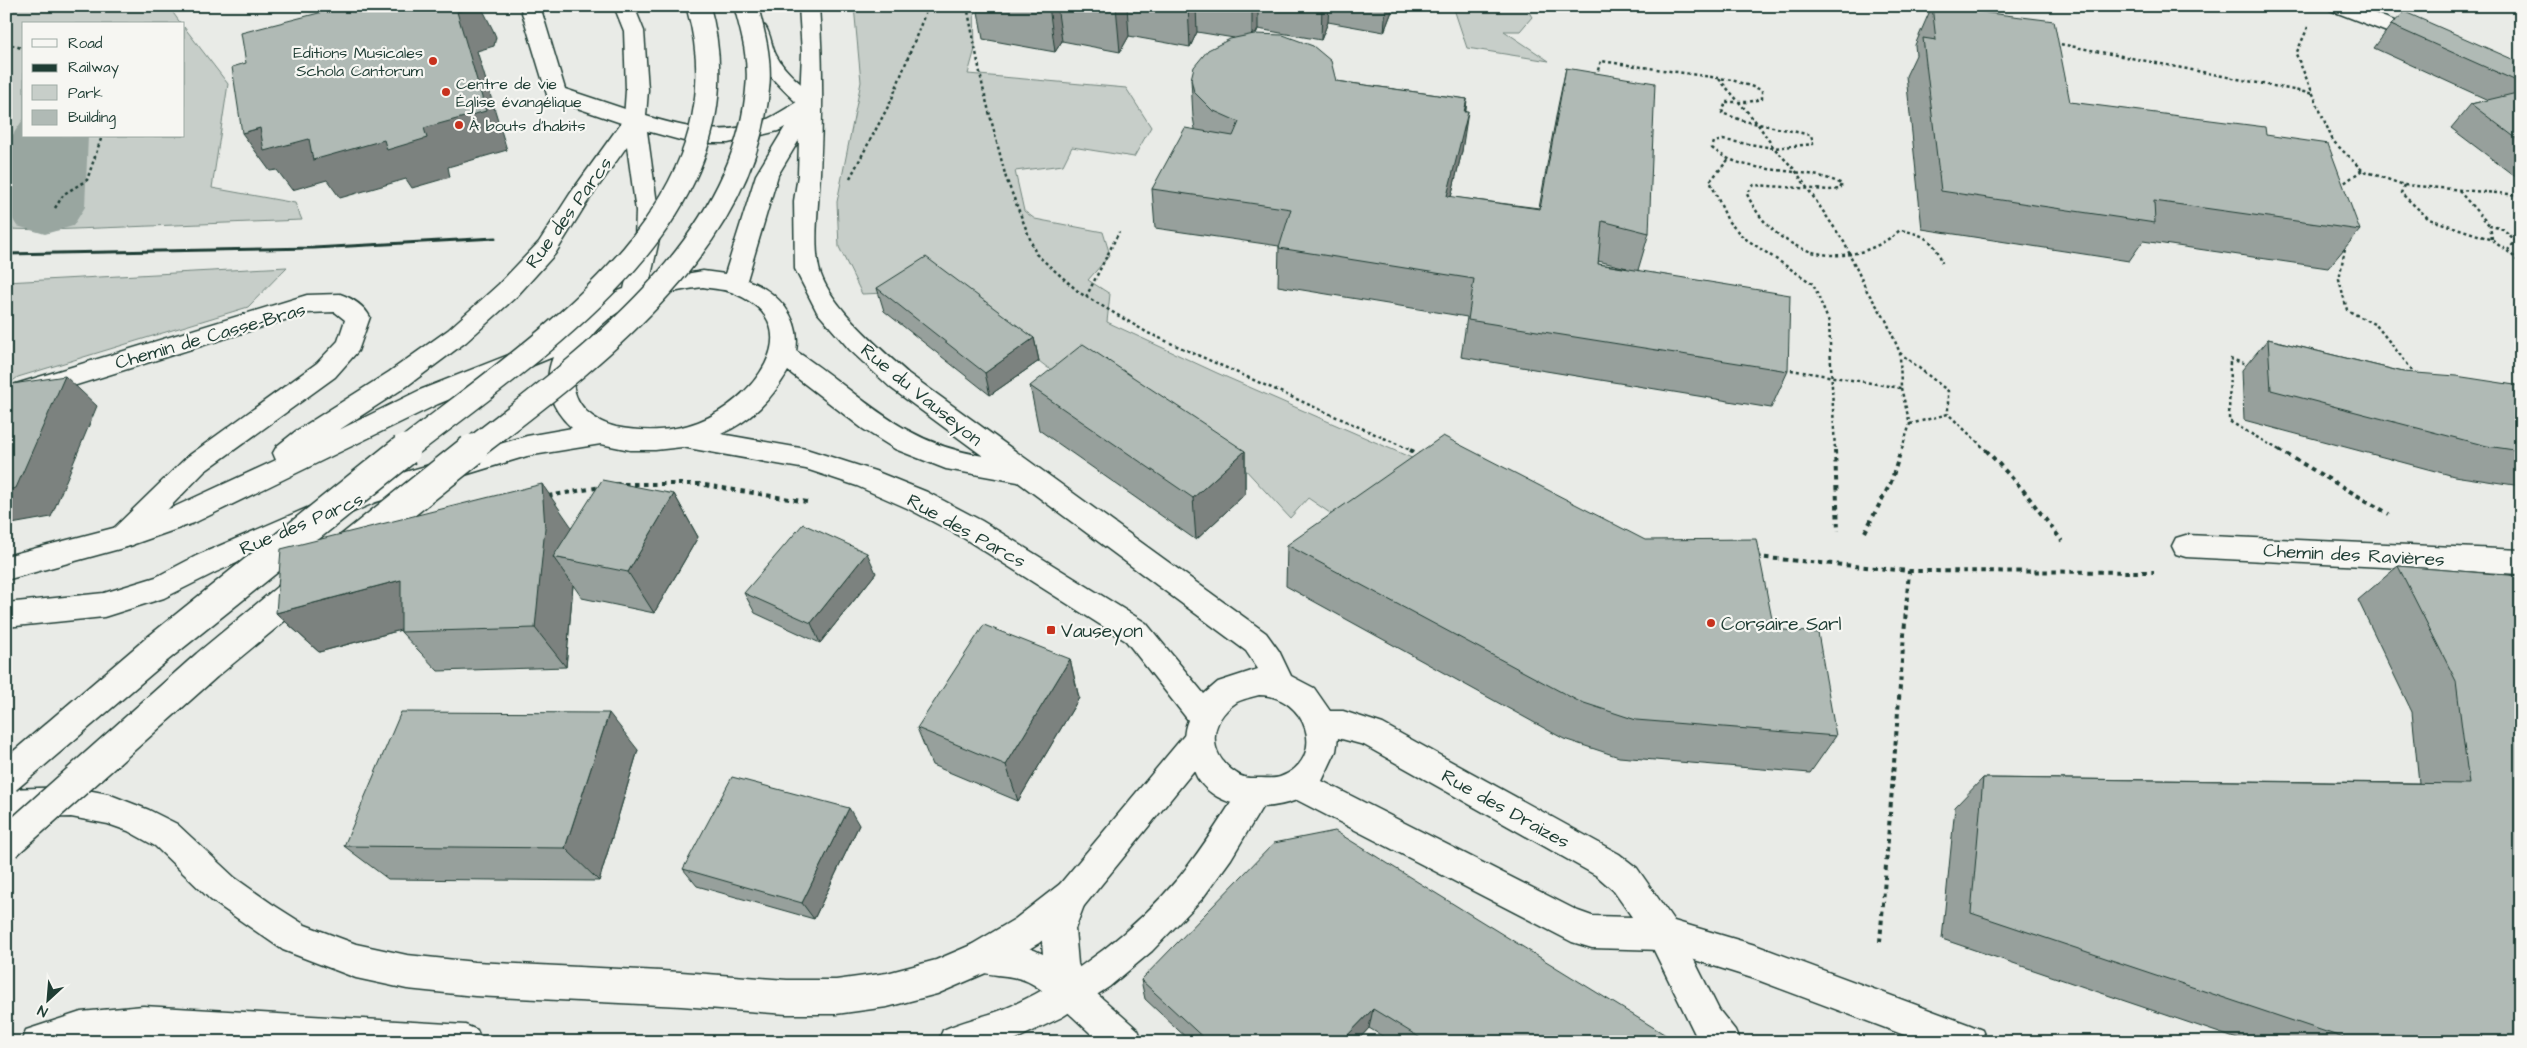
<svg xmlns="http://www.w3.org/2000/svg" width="2527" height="1048" font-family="'Architects Daughter',sans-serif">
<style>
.green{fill:#c7cec9;stroke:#73867e}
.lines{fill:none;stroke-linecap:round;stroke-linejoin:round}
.river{fill:#99a6a0;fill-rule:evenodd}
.minor-casing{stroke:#1f3d34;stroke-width:3}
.major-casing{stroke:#1f3d34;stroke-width:3}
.highway-casing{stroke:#1f3d34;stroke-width:3}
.path-far1{stroke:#1f3d34;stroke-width:2.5;stroke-dasharray:3 3;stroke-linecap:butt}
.path{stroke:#1f3d34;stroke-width:4;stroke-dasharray:4.5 4.5;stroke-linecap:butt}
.minor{fill:#f6f6f2;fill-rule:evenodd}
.major{fill:#f6f6f2;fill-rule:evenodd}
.highway{fill:#f6f6f2;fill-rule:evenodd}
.rail{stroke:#1f3d34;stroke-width:3}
.highway-bridge-far1-casing{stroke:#1f3d34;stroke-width:26;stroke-linecap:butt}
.highway-bridge-casing{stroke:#1f3d34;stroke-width:34;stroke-linecap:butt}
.highway-bridge-far1{stroke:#f6f6f2;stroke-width:23}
.highway-bridge{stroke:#f6f6f2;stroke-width:31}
.wall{fill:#97a09c;stroke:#1f3d34;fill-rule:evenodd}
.shaded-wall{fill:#7b827f;stroke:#1f3d34}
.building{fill:#b0bab5;stroke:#1f3d34}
.poi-dot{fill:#c8321e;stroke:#f6f6f2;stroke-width:2}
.labels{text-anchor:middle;stroke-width:4.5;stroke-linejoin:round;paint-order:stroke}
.far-poi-label{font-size:16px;fill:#1f3d34;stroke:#f6f6f2;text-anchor:start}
.street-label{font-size:19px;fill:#1f3d34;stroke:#f6f6f2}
.poi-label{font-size:19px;fill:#1f3d34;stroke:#f6f6f2;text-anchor:start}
</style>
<rect width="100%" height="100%" fill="#e9ebe7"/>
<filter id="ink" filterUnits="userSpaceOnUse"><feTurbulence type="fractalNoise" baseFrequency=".02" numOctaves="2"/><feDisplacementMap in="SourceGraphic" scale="10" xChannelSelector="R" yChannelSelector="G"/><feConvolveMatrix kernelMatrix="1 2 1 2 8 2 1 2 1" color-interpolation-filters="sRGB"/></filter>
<g filter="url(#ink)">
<path class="green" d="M6 6 169 7 181 24H24V136H184V27L228 84 212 188 295 203 302 220 49 230 6 229Z
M854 6H974L975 49 968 74 1126 88 1151 127 1134 157 1072 147 1063 165 1015 171 1024 211 1035 219 1103 232 1110 255 1088 280 1110 294 1107 322 1217 373 1414 459 1374 543 1308 498 1290 518 1220 442 1162 411 1048 368 918 268 887 293 862 294 839 247 837 202 861 82Z
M1453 6H1525L1532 17 1520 31H1504L1549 61 1467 48Z
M287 267 248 307 18 377 6 386V282Z"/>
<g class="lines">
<path class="river" d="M24 118V136H88L85 207 73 226 45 234 17 226 6 209V192L12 136Z"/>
<g class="minor-casing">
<path id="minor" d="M520 6H540L565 89 643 115 646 120 643 125 635 127 627 125 548 98Z
M2327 6H2356L2432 36 2435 40 2432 44 2425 46 2418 44 2330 10Z
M758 24 765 26C771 34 771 46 776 55 785 73 803 85 818 98L821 103 818 108 810 110 802 108C778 84 754 65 748 30L751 26Z
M340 294C352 298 364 306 370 317L358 351 335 377 205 471 133 545 123 548 113 545 109 537 113 529 187 457 317 363 338 341 345 320 335 312 307 313 6 407V387L307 295Z
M2186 535 2521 550V574L2186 557 2176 554 2172 546 2176 538Z
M1072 879 1084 884 1088 895 1075 929 1078 964 1087 985 1138 1030 1143 1042H1100C1080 1025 1044 985 1021 979 1004 974 987 976 971 969L966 957 971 945C993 936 1022 944 1043 954L1041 929 1060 884Z
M1663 918 1675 922 1719 1010 1735 1030 1740 1042H1701L1695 1034 1646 934 1651 922Z"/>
</g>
<g class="major-casing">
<path id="major" d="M614 6H634L644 31 648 90 646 116C686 128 722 137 763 121 776 116 788 107 800 100L802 53 799 6H819C823 62 823 118 820 173 819 201 813 241 819 268 827 304 882 350 909 374L1266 633 1279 651 1291 676 1314 688 1330 711H1343L1383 724 1619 854 1637 868 1674 921 1755 945 1970 1025 1982 1030 1987 1042H1923L1755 979 1663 950 1592 948 1572 942 1297 800C1265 812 1219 810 1198 779 1195 774 1193 767 1190 761 1184 748 1182 734 1188 720L1126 641 962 537 907 508 857 486 806 469 682 447 655 450H630L601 444 527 456 376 502 216 572 164 598 104 617 6 627V603L104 593 156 577 196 556 358 486 527 436 572 428C551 409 542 384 553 357L438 404 194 523 123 548 6 580V556L121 526 174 507 276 460 273 453 277 446 296 431 389 372 448 330 499 284 539 242 570 194 624 119 626 90 624 31ZM785 127 756 175 725 274 703 271 650 280 659 240 658 211 647 131 691 143H728L778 131ZM799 140 798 175 794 201 795 269 817 312 850 350 891 388 983 456C898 442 863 395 796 351 802 318 777 291 747 280L778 175ZM627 146 636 211 635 240 624 289C602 297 579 312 567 332L420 390 339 430 407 386 466 342 517 296 555 254 586 204ZM703 287C714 289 726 289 736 294 814 328 749 403 698 422 672 432 642 432 616 427 604 424 595 419 586 411 555 378 586 333 617 313 643 297 672 291 703 287ZM788 371 863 429 895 449 946 469 1018 482 1246 651 1258 669 1218 682 1204 694 1146 623 982 521 927 492 875 471 806 449 721 434C752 420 771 400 788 371ZM1259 695C1306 695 1329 759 1280 777 1275 779 1267 778 1261 778 1252 778 1243 779 1236 773 1207 754 1208 721 1237 702 1243 699 1252 697 1259 695ZM1338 738 1364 745 1597 876 1613 890 1632 917 1592 916 1578 911 1322 781 1336 751Z"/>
</g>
<g class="highway-casing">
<path id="highway" d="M1198 728 1209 732 1213 742 1209 752 1084 906 1039 943 995 969 937 994 887 1007 836 1014H787L681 1006 475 996 407 989 356 978 283 950 211 900 155 846 128 831 108 824 71 817 6 819V789L71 787 108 794 149 810 177 824 235 878 272 904 305 925 356 944 407 955 475 962 681 972 787 980H836L887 973 936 960 971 945 1015 919 1060 884 1187 732Z
M1254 780 1265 784 1270 794 1231 859 1202 899 1152 951 1109 987 1062 1017 1010 1042H938L943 1030C965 1020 989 1016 1011 1006 1075 977 1136 929 1181 875 1204 846 1223 815 1243 784Z
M143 1006 465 1025 477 1030 482 1042H21L26 1030 81 1012Z"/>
</g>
<path class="path-far1" d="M967 6 983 88 1006 178 1036 254 1080 293 1148 333 1413 451
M2308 27 2296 54 2333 141 2362 170 2404 185 2521 195
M6 43 24 49
M2055 43 2314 94
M1596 76 1601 61 1732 80 1762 90V99L1748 102H1726L1722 113 1744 121 1811 135 1813 144 1774 148 1723 140 1714 142 1712 148C1747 178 1801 164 1842 184L1840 189 1829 190 1754 185 1747 194C1775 256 1848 276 1900 230 1922 234 1936 240 1942 263
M1719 79 1757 123 1774 148 1795 170 1844 242 1867 291 1886 320 1900 353 1948 391V414
M1728 160 1710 181 1728 221 1743 237 1813 284 1829 322 1835 451
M850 178 891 101 928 6
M2404 185 2401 193 2429 219 2490 239 2510 253 2521 264
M2340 186 2362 170
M2459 191 2490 226
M55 208 64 194 87 180 102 136
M2492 239 2490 226 2503 229 2516 241 2508 250
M2346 243 2339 279 2347 310 2376 325 2417 376
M1086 297 1119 232
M2250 365 2230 359 2229 421 2281 451
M1785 369 1901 388 1900 354
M1901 388 1910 424 1901 451
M1910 424 1948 414 1987 451"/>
<path class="path" d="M1410 450 1419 454
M1835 450 1838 531
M1986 450 2023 490 2062 541
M2279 450 2389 514
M615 484H699L807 502
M548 496 601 487
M1865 532 1891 482 1901 450
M1756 557 1909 571 2154 572
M1880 942 1909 571"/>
<use href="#minor" class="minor"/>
<use href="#major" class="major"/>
<use href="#highway" class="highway"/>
<path class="rail" d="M6 254 314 248 495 238"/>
<g class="highway-bridge-far1-casing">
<path id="highway-bridge-far1" d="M403 451C539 344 757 211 698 6
M470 451C587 361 747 246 758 84 760 57 753 32 746 6"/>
</g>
<g class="highway-bridge-casing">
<path id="highway-bridge" d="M348 549 472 450
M6 778 156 650 405 450
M6 844 207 665 305 584"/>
</g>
<use href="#highway-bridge-far1" class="highway-bridge-far1"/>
<use href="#highway-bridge" class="highway-bridge"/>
</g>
<path class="wall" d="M977 6H1394L1384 32 1328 22 1321 40 1258 29 1256 34 1336 81 1467 99 1462 151 1451 197 1539 208 1558 106 1566 68 1649 233 1638 270 1788 371 1771 408 1461 357 1467 317 1278 286 1279 246 1155 228 1152 189 1195 129 1193 117 1191 79 1234 38 1197 32 1190 47 1129 36 1120 52 1062 41 1055 52 983 39ZM1598 261 1627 268 1598 264Z
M1932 6 2070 102 2266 135 2360 230 2328 268 2143 241 2129 261 1922 229 1906 76 1916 55 1915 45Z
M2391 25 2521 63V89L2518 92H2521V181L2451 128 2471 104 2488 100 2374 48Z
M877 288 1034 338 1039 361 990 395 884 311Z
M2268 339 2403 372 2521 386V486L2454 476 2244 420 2242 370Z
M1030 386 1245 451V494L1196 540 1039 430Z
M674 494 698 537 654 613 582 598 573 585 566 667 438 671 401 632V630L319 652 276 613 571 526V527Z
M1287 545 1774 629 1836 736 1810 773 1619 757 1564 739 1286 586Z
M2398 566 2521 576V1042H2246L1942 939 1955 807 1983 778 2419 783 2412 712 2358 600Z
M876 573 820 643 755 613 744 593Z
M1070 659 1079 698 1018 801 932 765 917 728Z
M638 750 599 881 388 879 344 846Z
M859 825 814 919 697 886 683 869Z
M1141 980 1677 1042H1392L1369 1028 1356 1042H1191L1145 999Z"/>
<path class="shaded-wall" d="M474 6H481L493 30 496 37 494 46 477 51 507 150 448 167 450 177 412 188 406 179 340 198 327 180 292 190 277 170 270 171 242 133 260 128 309 139 457 12Z
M1049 6H1057L1062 41 1055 52Z
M1116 6H1127L1129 36 1120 52Z
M1188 6H1196L1197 32 1190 47Z
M1252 6H1258V29L1252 42Z
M1322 6H1329L1328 22 1321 40Z
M1386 6H1394L1384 32Z
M1467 99 1463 132 1468 112 1462 151 1442 235 1447 196 1464 112Z
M1034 338 1039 361 990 395 985 373Z
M65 376 97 406 51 517 6 525V490Z
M1245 451V494L1196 540 1193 498Z
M542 484 571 526 574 561 553 557 573 585 566 667 535 628Z
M674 494 698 537 654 613 628 572Z
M867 553 876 573 820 643 811 623Z
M401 580 438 620 319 652 276 613Z
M1070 659 1079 698 1018 801 1006 765Z
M609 713 638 750 599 881 565 848Z
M849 808 859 825 814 919 802 903Z
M1373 1009 1369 1028 1356 1042H1341Z"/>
<path class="building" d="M346 6H474V7L457 12 486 111 424 128 427 138 387 150 384 140 313 160 309 139 264 151 260 128 242 133 232 67 246 63 241 33Z
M1932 6 2054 21 2070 102 2265 127 2266 135 2328 144 2360 230 2154 201 2155 223 1941 191 1923 38 1936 40Z
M2405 12 2521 63V83L2391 25Z
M1254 34 1283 35 1313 46 1331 61 1336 81 1467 99 1464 112H1468L1447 196 1540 209 1566 68 1655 83 1649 233 1602 221 1598 264 1790 295 1788 371 1468 320 1474 279 1279 248 1291 209 1152 189 1185 128 1233 136 1239 122 1212 110 1194 92 1191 79 1194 67 1208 50 1230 39Z
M2521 92V142L2471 104Z
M926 257 1034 338 985 373 877 288Z
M2268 339 2403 372 2456 376 2521 386V451L2487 446 2271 390Z
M1083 344 1245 451 1193 498 1030 386Z
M65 376 16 488 6 490V385Z
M1443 436 1645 540 1756 539 1774 629 1818 633 1836 736 1636 720 1578 701 1287 545Z
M602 480 674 494 628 572 553 557Z
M542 484 545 528 535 628 401 632V580L276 613 281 549Z
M803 524 867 553 811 623 744 593Z
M2398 566 2521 576V1042H2356L1971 913 1983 778 2469 784 2456 681Z
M984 625 1070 659 1006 765 917 728Z
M401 712 609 713 565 848 344 846Z
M732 777 849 808 802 903 683 869Z
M1335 831 1677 1042H1427L1373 1009 1341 1042H1208L1141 980 1274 843Z"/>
</g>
<g class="poi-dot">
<circle cx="433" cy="61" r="5"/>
<circle cx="446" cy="92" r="5"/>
<circle cx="459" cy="125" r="5"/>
<circle cx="1711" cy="623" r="5"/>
<rect x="1046" y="625" width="10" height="10" rx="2.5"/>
</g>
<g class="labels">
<g class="far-poi-label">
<text x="423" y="58" text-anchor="end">Editions Musicales<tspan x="423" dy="18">Schola Cantorum</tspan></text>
<text x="456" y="89">Centre de vie<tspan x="456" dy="18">Église évangélique</tspan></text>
<text x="469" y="131">À bouts d'habits</text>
</g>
<g class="street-label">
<text transform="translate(568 212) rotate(-54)" y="7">Rue des Parcs</text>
<text transform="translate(210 335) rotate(-16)" y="7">Chemin de Casse-Bras</text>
<text transform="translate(922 394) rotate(39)" y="7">Rue du Vauseyon</text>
<text transform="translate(301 523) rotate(-23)" y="7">Rue des Parcs</text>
<text transform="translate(967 530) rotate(29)" y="7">Rue des Parcs</text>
<text transform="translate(2354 554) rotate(3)" y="7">Chemin des Ravières</text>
<text transform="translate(1506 808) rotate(29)" y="7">Rue des Draizes</text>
</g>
<g class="poi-label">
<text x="1721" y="630">Corsaire Sarl</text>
<text x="1061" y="637">Vauseyon</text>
</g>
</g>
<rect width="2527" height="1048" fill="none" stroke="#f6f6f2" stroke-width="25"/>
<rect x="12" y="12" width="2502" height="1023" fill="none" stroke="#1f3d34" stroke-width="2" filter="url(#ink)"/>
<rect x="22" y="22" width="162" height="115" fill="#f6f6f2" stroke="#a0aca6"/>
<rect x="32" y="39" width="25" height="8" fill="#f6f6f2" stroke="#a0aca6"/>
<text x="68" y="48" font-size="15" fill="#1f3d34">Road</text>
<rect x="32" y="64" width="25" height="8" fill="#1f3d34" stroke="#a0aca6"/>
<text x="68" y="72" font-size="15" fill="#1f3d34">Railway</text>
<rect x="32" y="85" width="25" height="15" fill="#c7cec9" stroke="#a0aca6"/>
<text x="68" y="98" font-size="15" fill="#1f3d34">Park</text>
<rect x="32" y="110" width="25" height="15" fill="#b0bab5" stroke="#a0aca6"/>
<text x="68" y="122" font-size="15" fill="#1f3d34">Building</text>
<g transform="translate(48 1000) rotate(206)" stroke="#f6f6f2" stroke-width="4" paint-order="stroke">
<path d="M0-4L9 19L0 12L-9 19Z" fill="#1f3d34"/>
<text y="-8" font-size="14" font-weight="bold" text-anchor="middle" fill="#1f3d34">N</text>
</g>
</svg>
